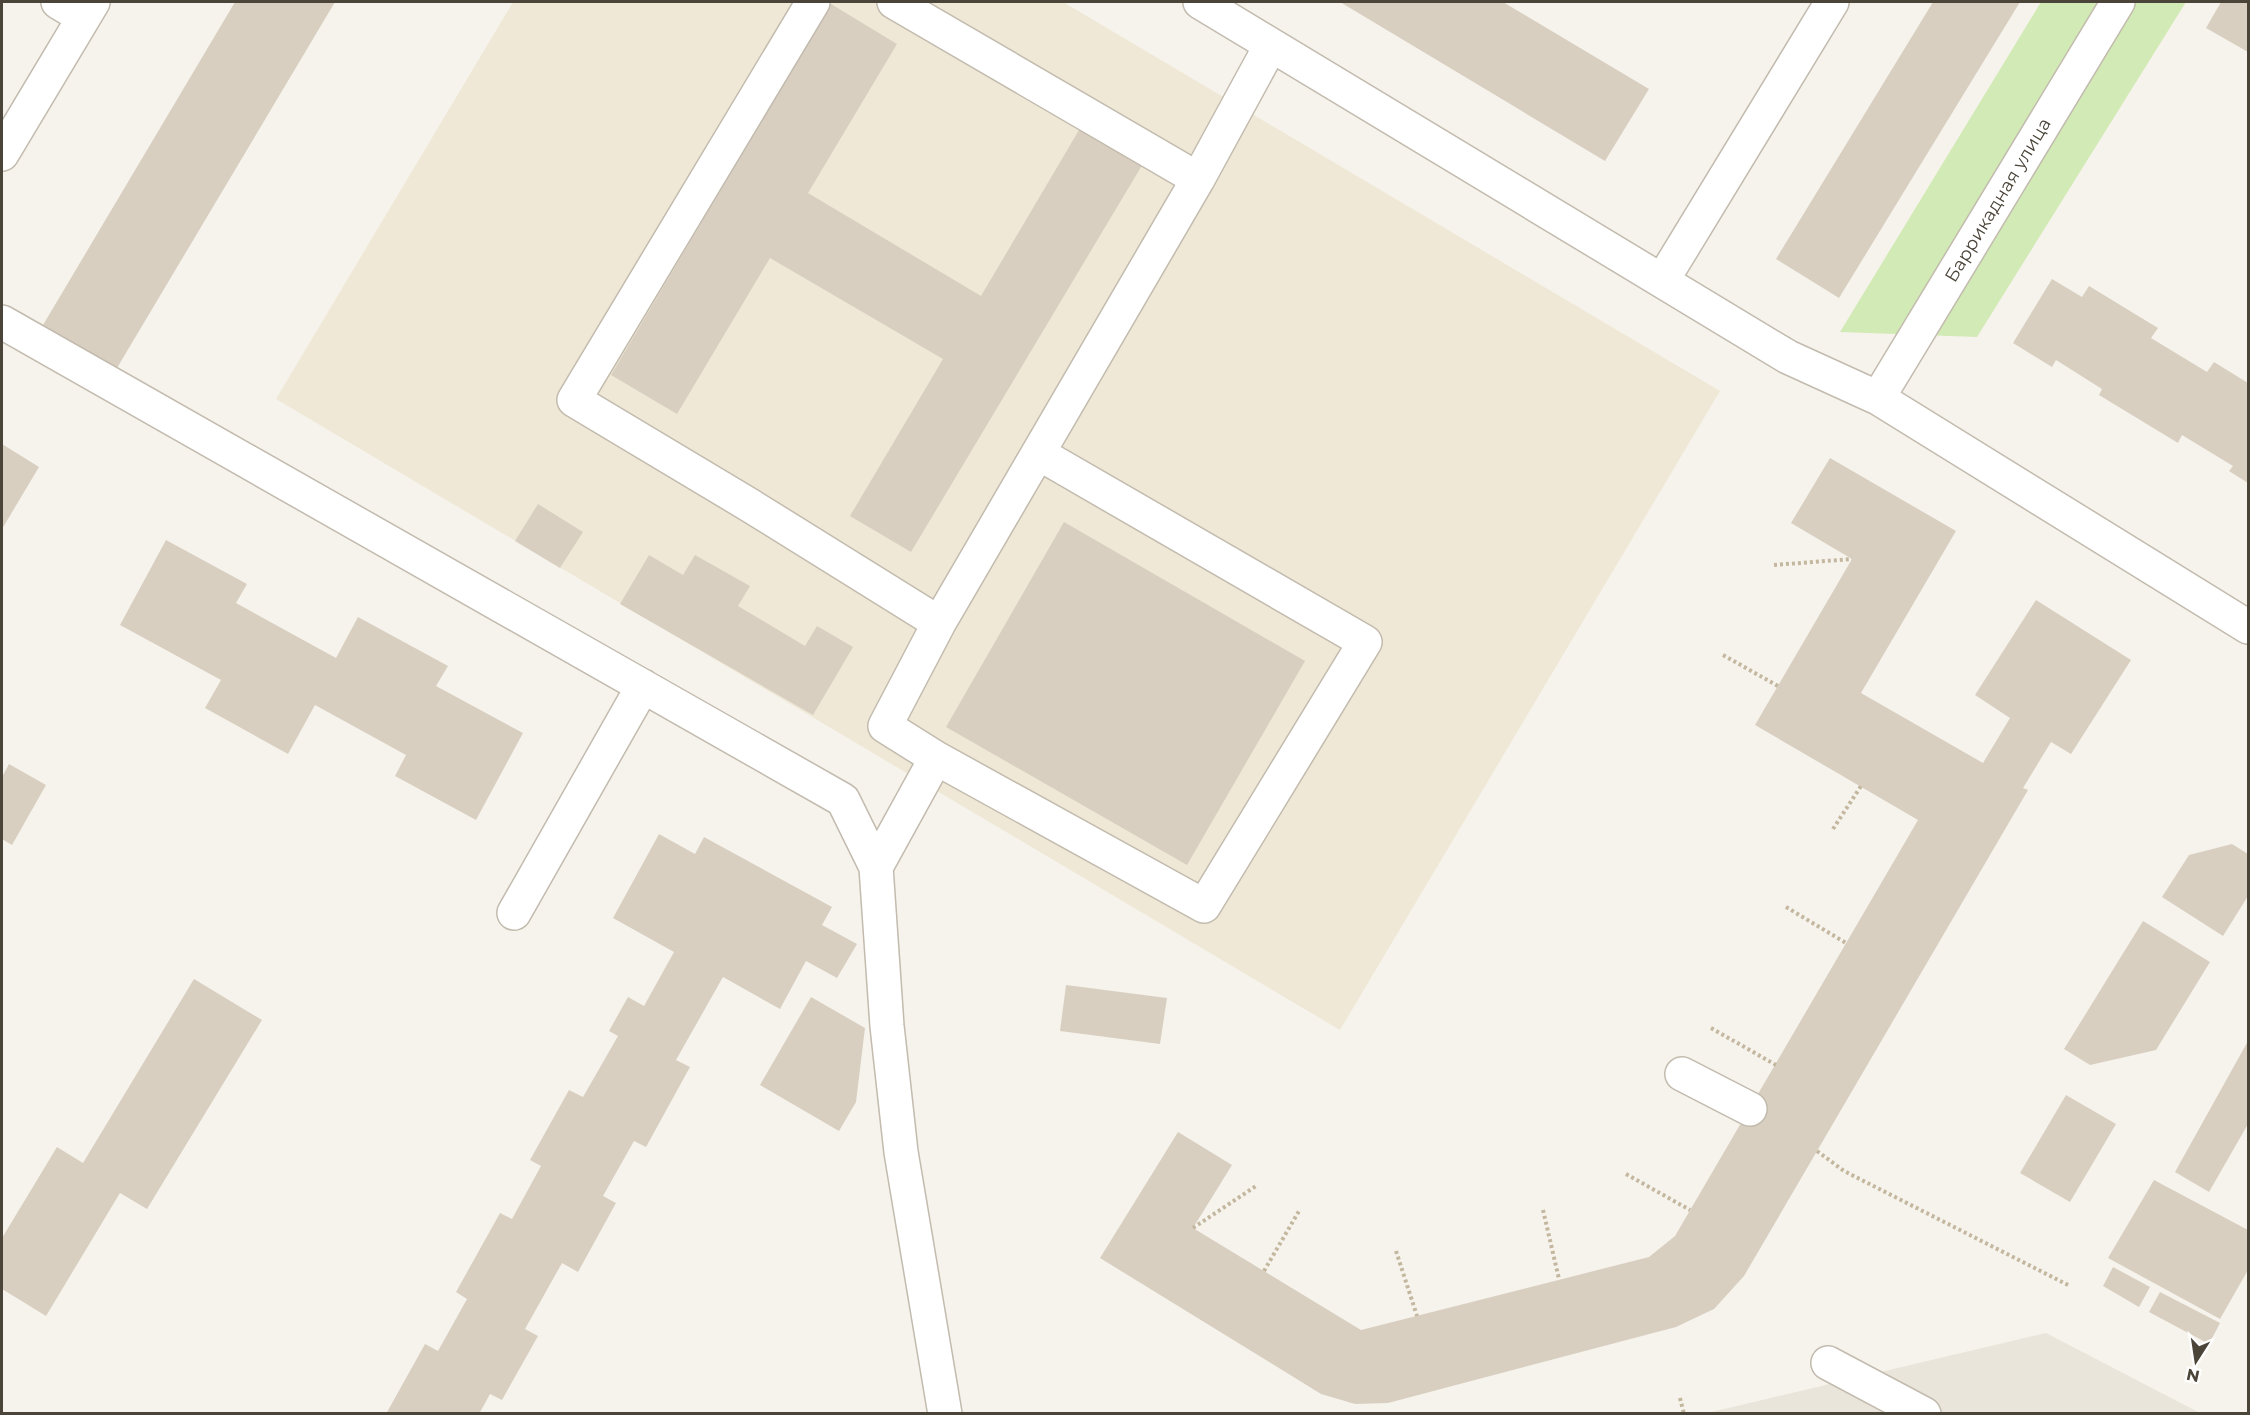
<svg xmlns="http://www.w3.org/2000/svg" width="2250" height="1415" font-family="Montserrat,sans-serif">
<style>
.residential{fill:#eae5da}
.education{fill:#efe8d6}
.green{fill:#d2eab5}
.building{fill:#d8cfc1}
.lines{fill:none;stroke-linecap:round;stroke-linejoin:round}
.minor-casing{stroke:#c2bbae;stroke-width:36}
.path{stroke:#c4b79f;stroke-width:4;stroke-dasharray:3 3;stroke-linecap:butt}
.minor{stroke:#fff;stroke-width:33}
.labels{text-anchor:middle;stroke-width:6;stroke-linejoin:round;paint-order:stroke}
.street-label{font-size:18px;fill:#4b4439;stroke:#fff}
</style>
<rect width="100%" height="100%" fill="#f6f3ec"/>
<path class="residential" d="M2046 1333 2200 1413 1703 1414Z"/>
<path class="education" d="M513 2H1063L1720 391 1340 1030 276 399Z"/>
<path class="green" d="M2041 2H2186L1977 337 1840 332Z"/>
<path class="building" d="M235 2H335L117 368 43 325Z
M1340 2H1503L1649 89 1605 161Z
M1933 2H2020L1839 298 1776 259Z
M2221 2H2248V52L2206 28Z
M831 4 897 44 808 193 981 296 1082 125 1144 162 911 552 850 516 943 359 770 258 677 414 611 375Z
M2052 279 2082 297 2089 286 2158 328 2151 338 2207 372 2214 362 2248 383V483L2229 471 2233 466 2182 435 2178 443 2099 395 2102 389 2056 360 2052 367 2013 343Z
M2 444 39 467 2 529Z
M1830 458 1956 531 1861 693 1983 763 2010 718 1975 695 2036 600 2131 660 2071 754 2051 742 2023 788 2028 790 1744 1276 1714 1309 1676 1327 1388 1403 1355 1404 1321 1394 1100 1258 1178 1132 1232 1165 1193 1228 1361 1330 1649 1257 1675 1236 1918 820 1755 725 1852 559 1791 523Z
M538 504 583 532 560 568 515 541Z
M1064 522 1305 661 1187 865 946 727Z
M166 540 247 584 236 603 336 658 358 617 448 666 436 686 523 733 476 820 395 776 406 755 315 705 288 754 205 708 221 680 120 625Z
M649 555 683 575 695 555 750 586 738 606 805 646 817 626 853 647 813 715 620 604Z
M9 764 46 785 12 845 2 839V777Z
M659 834 695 854 704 837 832 907 822 925 857 944 837 978 806 961 780 1009 723 977 676 1060 690 1067 646 1147 634 1141 603 1196 616 1203 578 1272 562 1263 525 1329 538 1336 502 1400 490 1394 479 1414H386L425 1344 438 1351 467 1299 456 1292 500 1213 512 1219 541 1166 530 1160 569 1090 583 1097 618 1036 609 1031 628 997 644 1006 674 952 613 918Z
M2232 844 2248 854V896L2223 936 2162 897 2189 855Z
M2143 921 2210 962 2156 1050 2090 1065 2064 1049Z
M194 979 262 1020 147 1209 120 1193 46 1316 2 1289V1238L57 1147 83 1163Z
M1066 985 1167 998 1160 1044 1060 1031Z
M811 997 865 1028 856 1102 839 1131 760 1085Z
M2248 1041V1124L2209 1192 2175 1172Z
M2066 1095 2116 1124 2070 1202 2020 1173Z
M2154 1180 2248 1230V1270L2220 1319 2108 1258Z
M2113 1267 2150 1287 2139 1307 2103 1286Z
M2160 1292 2220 1323 2209 1344 2149 1312Z"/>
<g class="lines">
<g class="minor-casing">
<path id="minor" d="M58 2 83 17
M813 2 574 400 751 506 939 623 1198 179 894 2
M1200 2 1788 357 1878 398 2248 627
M2 154 93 2
M1198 179 1271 45
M1662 281 1832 2
M2 322 843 800 876 867 887 1026 901 1152 945 1414
M1878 398 2118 2
M936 758 1204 906 1365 642 1038 453
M876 867 936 758 885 726 939 623
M514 913 643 686
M1682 1074 1750 1109
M1828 1363 1924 1414"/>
</g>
<path class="path" d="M1774 565 1852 559
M1723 655 1778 686
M1833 829 1861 786
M1786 907 1846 943
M1711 1028 1776 1065
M1817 1151 1844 1171 2070 1286
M1626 1174 1690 1210
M1543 1210 1559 1279
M1193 1228 1256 1186
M1396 1251 1417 1316
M1264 1271 1299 1211
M1680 1398 1684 1414"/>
<use href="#minor" class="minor"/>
</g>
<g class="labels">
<g class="street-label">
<text transform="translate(1998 200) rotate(-59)" y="6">Баррикадная улица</text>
</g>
</g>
<rect width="2250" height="1415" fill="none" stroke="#4b4439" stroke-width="6"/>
<g transform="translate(2196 1361) rotate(192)" stroke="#ffffff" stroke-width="4.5" paint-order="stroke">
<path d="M0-4.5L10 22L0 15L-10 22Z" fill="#4b4439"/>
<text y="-9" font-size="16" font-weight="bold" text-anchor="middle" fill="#4b4439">N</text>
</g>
</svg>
